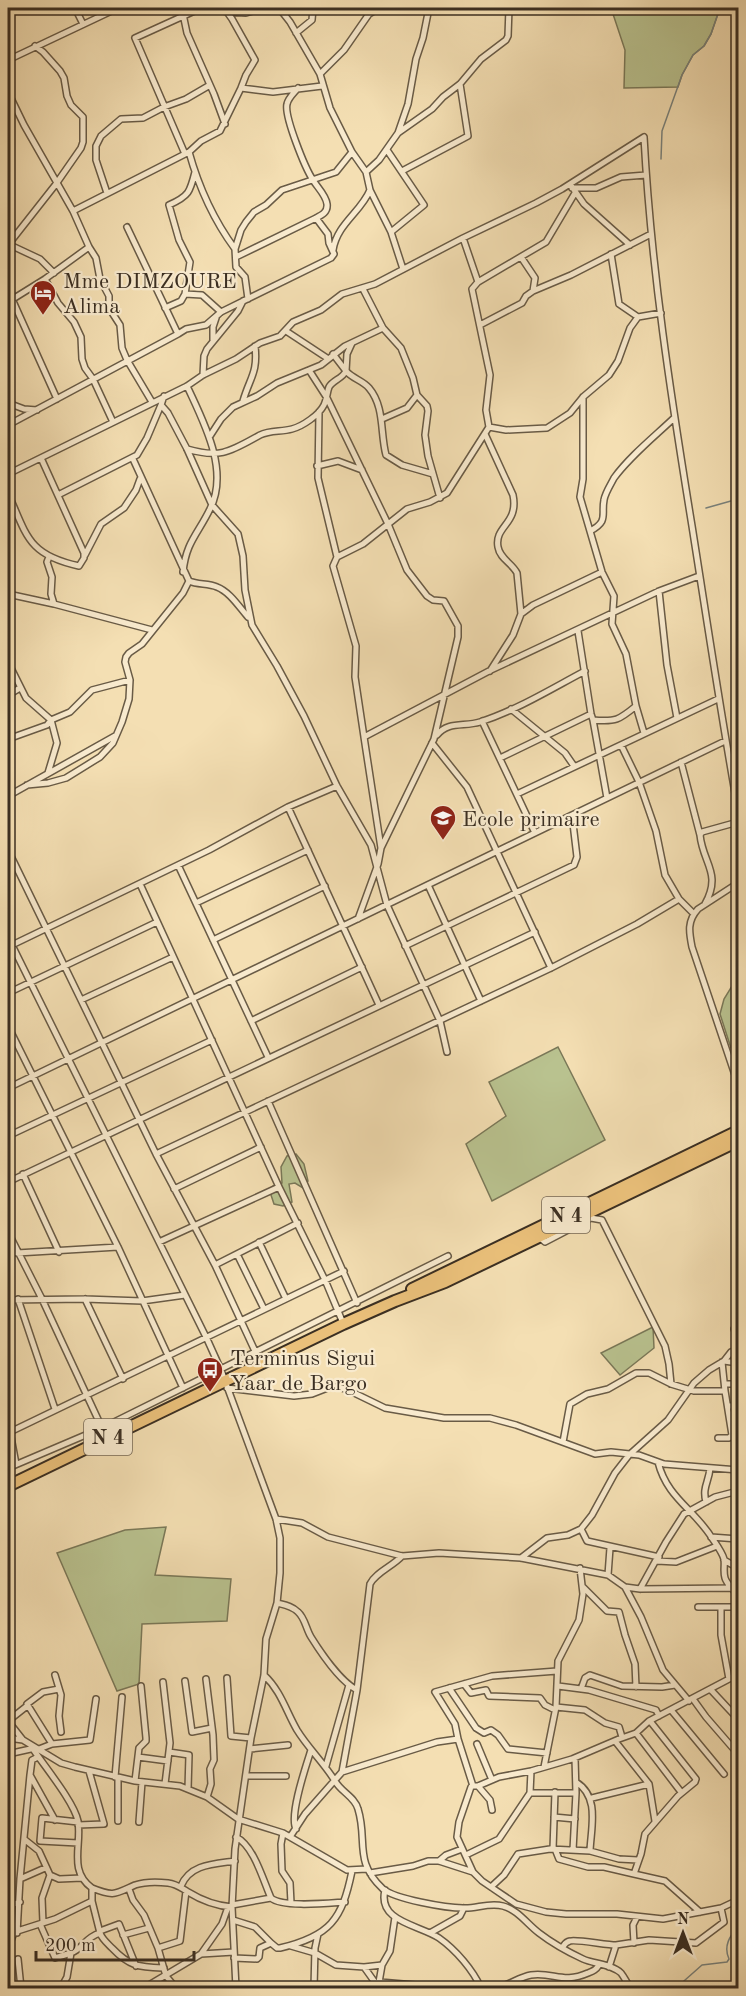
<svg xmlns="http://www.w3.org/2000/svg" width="746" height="1996" font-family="'Old Standard TT',serif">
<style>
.green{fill:#b9c28f;stroke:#7a7858;stroke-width:1.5}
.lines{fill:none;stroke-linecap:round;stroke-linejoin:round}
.stream{stroke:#79827d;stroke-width:1.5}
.street-casing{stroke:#695b46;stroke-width:8}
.highway-casing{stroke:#3b2f22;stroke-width:14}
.street{stroke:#f8eace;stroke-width:5}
.highway{stroke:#eac07a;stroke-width:10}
.labels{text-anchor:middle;stroke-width:4.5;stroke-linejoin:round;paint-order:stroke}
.shield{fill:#f8eace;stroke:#746756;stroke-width:1.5}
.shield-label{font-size:21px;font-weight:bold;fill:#3b2f22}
.poi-label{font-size:22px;fill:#3b2f22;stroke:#f8eace;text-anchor:start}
</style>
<rect width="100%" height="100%" fill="#f4dfb3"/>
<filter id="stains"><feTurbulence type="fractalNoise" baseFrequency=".00333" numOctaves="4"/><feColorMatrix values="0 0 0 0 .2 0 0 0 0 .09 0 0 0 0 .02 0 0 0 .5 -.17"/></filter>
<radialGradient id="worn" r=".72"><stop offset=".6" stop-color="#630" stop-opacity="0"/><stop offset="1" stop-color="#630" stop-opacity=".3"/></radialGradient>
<path class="green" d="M611 8H720L711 34 704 46 693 55 682 75 678 87 624 88 625 50Z
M738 980V1070L720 1014 724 999 735 981Z
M558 1047 605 1140 492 1201 466 1144 506 1116 489 1082Z
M296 1154 304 1164 308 1181 303 1188 295 1183 289 1184 292 1202 283 1206 274 1204 271 1195 273 1186 282 1183 281 1167 287 1156Z
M653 1327 654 1348 620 1375 601 1353Z
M166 1527 155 1575 231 1579 227 1621 142 1624 139 1684 117 1691 57 1553 125 1530Z"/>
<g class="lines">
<path class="stream" d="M661 159 662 131 682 75 693 55 704 46 711 34 720 8
M706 508 738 499
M629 1981 636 1988
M676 1988 702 1965 727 1962 729 1959C723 1946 730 1936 738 1926"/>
<g class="street-casing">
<path id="street" d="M75 8 83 24
M212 8 227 12 232 19 255 60 246 75 241 88
M279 8 290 22 320 74 330 108 352 152 366 172 370 190 391 232 403 269
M227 12 246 13 264 8
M183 14 187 33 214 94 225 124
M8 16 17 8
M296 33 312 20 313 8
M8 60 118 8
M320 74 344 50 369 14 379 8
M8 92 24 125 73 211 89 247 96 258 100 279 109 296V308L120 325 122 348 127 360 152 402
M398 133 408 104 416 59 423 38 429 8
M387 150 424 205 391 232
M189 152C199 188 213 219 235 249
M185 154 135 38 201 8
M402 171 468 136 460 84
M195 172C190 192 189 196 169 205L179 240 190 262 185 294 202 295 221 312
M366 172 379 160 398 133 432 109 443 97 460 84 481 59 506 40 508 36 509 8
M570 184 584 204 630 245
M572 188H596L621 177 646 175
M107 193 96 160V146L101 136 121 119 143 118 164 107 186 99 210 85
M73 211 189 152 201 141 220 131 241 88 273 92 322 86
M127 227 178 334
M463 238 478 282
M8 244 40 259 54 273
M8 245 56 184 81 148 83 142V117L71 105 67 96 64 78 60 71 43 52 35 46
M333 250C337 224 361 212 370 190
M611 254 619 304 638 317
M236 257 316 218C322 215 328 212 327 204 326 195 317 187 313 180 305 168 284 116 287 104 288 98 294 93 298 88
M521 257 535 278 533 291
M45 279 58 303 74 322 81 337 82 359 85 368 93 379 113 422
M12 299 57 399
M248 299 245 277 236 267 235 249 241 230 246 222 254 212 266 205 282 190 336 172 352 152
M8 302 45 279 89 247
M165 308 181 301 185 294
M480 325 522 303 526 296 533 291 571 275 651 234
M383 328 401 348 413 378 417 395 427 406 428 411 425 435 428 456 440 498
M286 331 327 358
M213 340V327L216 318
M352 343 347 354 346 371C353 379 362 380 369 388 385 407 380 433 386 455L402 465 433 474
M309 370 327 398 388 524 407 570 427 596 433 600 444 601 458 626V637L434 739 381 848 378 864 358 919
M203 375 204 356 207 349 238 311 243 301
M164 396 161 405 168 413 187 449 212 505 238 534 243 556 245 590 252 625 277 666 304 716 337 786 371 845 387 905 440 1021 447 1052
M583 397V479L580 497 602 572 614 596 612 624 626 654 636 706 644 733
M243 401C250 377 258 373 255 346
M8 403 24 409 37 410
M319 412 318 478 337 557
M382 419 407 408 417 395
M8 425 178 334 186 329 206 325 221 312 331 258 334 254 329 243 328 234 316 218
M489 427 506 430 547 428 570 413 583 397 609 375 618 361 630 328 638 317 661 313
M485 434 513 495C519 524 494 526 498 547 500 559 512 563 517 573L521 614 513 635 490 671
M210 436 221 419 233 407 257 396 277 383 321 365 345 346 383 328 363 289
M187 449C221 459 231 451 260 435 270 430 281 432 292 429 303 426 319 415 324 405 327 399 327 392 329 387 333 380 342 379 346 371L333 354
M133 459 189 581C198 585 208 583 217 587 230 592 239 607 248 617
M317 466 338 461 362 470
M8 474 187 386 203 375 236 359 260 343 280 336 293 322 321 310 342 294 375 284 463 238 536 203 562 189 644 137C651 268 671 397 692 526 707 621 721 715 738 810
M8 493C27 536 28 555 79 566L84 558V553L41 458
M58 495 137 455 147 438 161 405
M590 531C609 521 601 515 604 500 605 493 611 484 614 478 630 456 654 437 674 418
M85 555 101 524 124 508 136 490 140 479
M49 557 47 562 52 577 51 594 54 604
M183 572C186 542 198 534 210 509 230 470 203 421 187 386
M659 591 667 665 677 718
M8 594 54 604 152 630
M521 614 533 605 602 572
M578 631 591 714 593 720 607 798
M8 662 26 698 51 720 57 743 48 773
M8 695 20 688
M511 709 565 753 574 766
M593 720C616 722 619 720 636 706
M482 721 535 833
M437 735C448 721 464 727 480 722 517 710 551 689 585 671
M364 737 355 677 356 646 333 566 337 557 363 544 407 509 430 502 447 493 489 427 486 410 490 375 472 289 478 282 546 242 575 193
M8 739 47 725 51 720 70 712 92 690 130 680
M432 743 467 787 551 968
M621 745 639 782 656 831 665 875 679 899 694 914
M500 758 591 714
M681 762 700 835
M27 785 48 783 66 778 100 757 113 743 122 722 129 699 130 680 125 662 126 657 129 653 142 644 183 593 189 581
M517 794 718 699
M8 796 115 736
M288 807 379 1005
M381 848 364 737 489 671 659 591 699 576
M8 850 156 1154 215 1265 261 1364
M178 865 268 1057
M738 883 698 909C687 921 689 932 692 947L738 1084
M140 884 279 1187 325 1280 343 1323
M428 885 481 1001
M196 903 308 850
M705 904C722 873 703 864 700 835L702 832 738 822
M8 937 207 1339 221 1370 276 1519 280 1538V1573L277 1603 266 1639 264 1675 251 1738 235 1849 232 1907 236 1988
M213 940 325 886
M12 945 209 850 288 807 337 786
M405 946 574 865 577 857 572 815
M8 993 157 922
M81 1000 173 957
M251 1021 362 967
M8 1026 118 1247 183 1388
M8 1088 725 741
M268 1101 357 1303
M8 1136 212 1040
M156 1154 551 968 637 924 679 899
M23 1174 59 1252
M8 1182 535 932
M174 1189 261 1147
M8 1232 42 1299 102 1428
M539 1237 545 1242 591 1218 602 1220 665 1346 669 1364 671 1384
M159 1242 279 1187
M259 1242 286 1299
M17 1253 118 1247
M237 1254 264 1309
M215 1265 298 1223
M18 1299 55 1409
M85 1299 123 1379
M8 1300 85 1299 142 1301 185 1295
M738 1326 734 1329 738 1340
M724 1361 738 1363
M725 1384H738
M227 1388 294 1396 312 1394 330 1387H338L348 1390 385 1408 444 1418H490L516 1425 595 1454 611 1452 639 1455 664 1464 738 1470
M728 1406H738
M8 1421 16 1464
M10 1432 344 1271
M718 1438H729L732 1435 725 1391
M563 1442 570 1404 587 1394 608 1389 636 1373H649L671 1384 694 1391H725L722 1362
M658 1462C667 1498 694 1509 712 1538 716 1544 722 1552 724 1559 725 1565 723 1572 725 1578 727 1585 735 1590 738 1597
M8 1468 102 1428 448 1256
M706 1502C702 1487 709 1482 710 1468
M276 1519 302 1523 328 1537 402 1556 439 1553 521 1558 608 1575 625 1587 640 1589 733 1588
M581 1529 587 1541 659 1557
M711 1537 738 1539
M521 1558 547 1538 568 1535 581 1529 592 1515 615 1473 629 1455 668 1420 694 1383 709 1370 724 1361 731 1352 738 1349
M724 1560 738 1568
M657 1561 676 1562 717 1546
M608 1575 610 1548
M583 1587 607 1611 619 1612 625 1635 635 1664 636 1687
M625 1587 641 1617 663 1670 689 1701
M640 1589 666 1542 684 1514 715 1497 738 1491
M277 1603C285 1605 292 1606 298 1612 305 1618 306 1629 311 1637 321 1653 341 1682 357 1690L342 1772 305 1814 290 1837
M698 1607H732L738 1604
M721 1607V1635L729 1679
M55 1675 61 1695 59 1716 61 1732
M264 1675C281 1691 286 1711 297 1730 308 1748 324 1763 335 1781 341 1792 355 1797 358 1809 368 1841 353 1861 383 1889 395 1899 446 1908 463 1908 476 1909 489 1902 503 1906 518 1910 527 1924 539 1933 552 1943 568 1952 583 1959 594 1964 612 1964 621 1973 625 1978 627 1984 631 1988
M227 1678 231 1736 251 1738
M206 1679 213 1735 214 1760 210 1769 211 1784 207 1797
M185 1681 192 1732 212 1728
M163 1682 170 1743 165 1784
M464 1684 471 1693 486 1690 489 1696 540 1698 545 1705 555 1710
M558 1686 589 1690 656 1710 659 1716
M449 1688 476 1728 484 1733 491 1730 498 1735 508 1749 547 1753
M581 1689 585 1678 590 1675 622 1686 662 1687 675 1685
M357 1690 370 1584C375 1573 393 1566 402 1556
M711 1690 738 1719
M693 1699 706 1717 738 1754
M556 1707 585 1710 605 1723 619 1727 622 1737
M671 1710 724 1774
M8 1721 23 1740
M8 1721 27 1706
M650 1721 696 1779 695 1782 678 1796 645 1834 641 1854 634 1874 665 1881 700 1912
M636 1733 681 1792
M8 1738 23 1740 61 1763 75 1767 135 1781 180 1786 207 1797 238 1819 283 1833 347 1870 367 1869
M458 1739 455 1724 435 1692 492 1676 557 1671
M615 1741 649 1784 655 1821
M52 1744 27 1704 43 1692 59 1689
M477 1744 492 1780
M33 1749C45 1767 74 1802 78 1821 82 1845 68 1871 92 1888V1901L100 1933C84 1938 84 1948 71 1953L67 1977 61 1988
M39 1749 52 1744 90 1740 96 1699
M250 1749 288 1745
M169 1752 189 1755 188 1789
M8 1754 35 1748
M38 1757 32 1760 30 1775 55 1820
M138 1757 168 1761
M326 1766 349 1685
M544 1767 556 1707 558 1661 579 1620 583 1594 580 1568
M342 1772 437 1742 458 1739 473 1786H478L499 1777 531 1771 572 1759 619 1739 636 1733 649 1721 729 1679 738 1676
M246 1776H286
M115 1777 122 1697
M135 1781 139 1748 146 1741V1738L141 1686
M576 1782C600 1797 591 1827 590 1851L619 1859 638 1860
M478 1786 490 1800 492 1810
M530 1793 531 1771
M592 1798 649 1784
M554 1817 575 1819
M118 1821V1778
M139 1822 142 1782
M78 1825 104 1824 89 1771
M296 1829C289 1815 306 1766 311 1750
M283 1833 281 1844 282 1871 290 1883 291 1903
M236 1837C254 1846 263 1880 271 1898 283 1908 329 1903 345 1902
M24 1839 39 1851 50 1875 59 1879 82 1878
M78 1843 40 1841 42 1818 78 1822
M553 1849 555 1792
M555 1849 559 1859 588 1867H604L634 1874
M573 1850 576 1793
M466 1855 499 1839 530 1793H576L575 1758
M439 1861 446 1855 462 1849
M473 1872 457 1837 459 1822 471 1787 473 1786
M370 1873 413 1866 428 1861H439L473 1872 482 1881 516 1904 546 1912 566 1914H617L663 1919 721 1908 738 1900
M20 1879 30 1775
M181 1886C190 1864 214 1864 235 1861
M491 1887 504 1875 518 1854 550 1849 590 1851
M92 1888C114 1897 115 1894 135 1885 144 1882 159 1882 168 1883 177 1884 181 1888 188 1892 201 1900 217 1906 232 1907
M129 1889 133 1900 144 1915 158 1948 166 1976 176 1988
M385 1890C377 1922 420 1925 439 1938 456 1950 473 1970 481 1988
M232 1905 271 1898
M8 1906 20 1902
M233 1920 255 1927 271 1943
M43 1923 42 1898 50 1875
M40 1924 55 1958 71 1953
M100 1931 119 1924 136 1966
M17 1933 20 1879 45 1868
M100 1933C102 1939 107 1943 112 1948 130 1967 139 1967 164 1968
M430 1933 460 1916 464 1908
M8 1934 55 1919 92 1901
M123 1935 149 1928
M634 1943 633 1925 637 1917
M291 1946 315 1953 336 1965 364 1967 379 1988
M158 1948 180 1941 186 1891
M562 1948C565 1944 565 1942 570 1941 576 1939 606 1945 616 1945
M8 1954 10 1951V1943L14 1933
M201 1954 234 1952
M234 1958 257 1959 259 1957 260 1948 271 1943 277 1948H280C330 1936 342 1920 352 1871
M18 1959 21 1988
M364 1967 382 1965
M609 1967 616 1945 649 1940 696 1943 724 1922 721 1908
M380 1982 450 1988
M481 1986C501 1993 514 1978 531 1975 554 1972 563 1984 588 1973 593 1971 596 1970 599 1965
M144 1988 201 1954 222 1924 228 1907
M314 1988 315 1948 318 1934
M378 1988 382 1965 390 1951 395 1917"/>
</g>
<g class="highway-casing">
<path id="highway" d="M412 1289 738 1131
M8 1486 343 1324 395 1301 445 1282 738 1141"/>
</g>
<use href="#street" class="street"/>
<use href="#highway" class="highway"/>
</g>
<defs>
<g id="hotel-pin" transform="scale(1.35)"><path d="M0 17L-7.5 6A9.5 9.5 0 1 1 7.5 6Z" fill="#8f2418" stroke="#f8eace"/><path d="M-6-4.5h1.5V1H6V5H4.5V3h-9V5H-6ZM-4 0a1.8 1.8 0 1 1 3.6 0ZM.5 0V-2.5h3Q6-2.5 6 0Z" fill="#fff"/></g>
<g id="school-pin" transform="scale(1.35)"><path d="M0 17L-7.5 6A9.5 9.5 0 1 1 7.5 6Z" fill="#8f2418" stroke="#f8eace"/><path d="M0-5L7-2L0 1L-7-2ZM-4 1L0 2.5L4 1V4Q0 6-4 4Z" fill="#fff"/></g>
<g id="bus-pin" transform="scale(1.35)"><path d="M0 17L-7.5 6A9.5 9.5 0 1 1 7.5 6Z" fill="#8f2418" stroke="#f8eace"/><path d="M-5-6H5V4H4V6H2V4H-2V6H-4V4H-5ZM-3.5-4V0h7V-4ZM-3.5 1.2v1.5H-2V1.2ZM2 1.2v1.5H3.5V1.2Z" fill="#fff"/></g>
</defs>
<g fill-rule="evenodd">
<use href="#hotel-pin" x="43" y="293"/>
<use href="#school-pin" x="443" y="818"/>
<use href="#bus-pin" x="210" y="1370"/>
</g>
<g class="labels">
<g class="shield">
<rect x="542" y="1197" width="48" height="36" rx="4.5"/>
<rect x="84" y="1419" width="48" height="36" rx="4.5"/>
</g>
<g class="shield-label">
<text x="566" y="1222">N 4</text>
<text x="108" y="1444">N 4</text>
</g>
<g class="poi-label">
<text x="63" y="288">Mme DIMZOURE<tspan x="63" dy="25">Alima</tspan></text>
<text x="462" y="826">Ecole primaire</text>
<text x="230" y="1365">Terminus Sigui<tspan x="230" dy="25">Yaar de Bargo</tspan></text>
</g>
</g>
<rect width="746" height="1996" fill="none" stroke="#f4dfb3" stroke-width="30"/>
<rect x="9" y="9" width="728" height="1978" fill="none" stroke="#3b2f22" stroke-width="3"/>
<rect x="15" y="15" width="716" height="1966" fill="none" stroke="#3b2f22" stroke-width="1.5"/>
<g transform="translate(683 1933)" stroke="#f8eace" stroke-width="4.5" paint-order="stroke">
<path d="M0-4.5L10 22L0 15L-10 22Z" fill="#3b2f22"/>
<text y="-9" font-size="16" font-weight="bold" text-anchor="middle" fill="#3b2f22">N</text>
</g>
<path d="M36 1951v9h158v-9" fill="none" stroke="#3b2f22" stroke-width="3"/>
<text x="45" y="1951" font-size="18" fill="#3b2f22" stroke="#f8eace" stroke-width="4.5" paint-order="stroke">200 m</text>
<rect width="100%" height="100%" filter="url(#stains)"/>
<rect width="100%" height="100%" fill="url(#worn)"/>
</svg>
